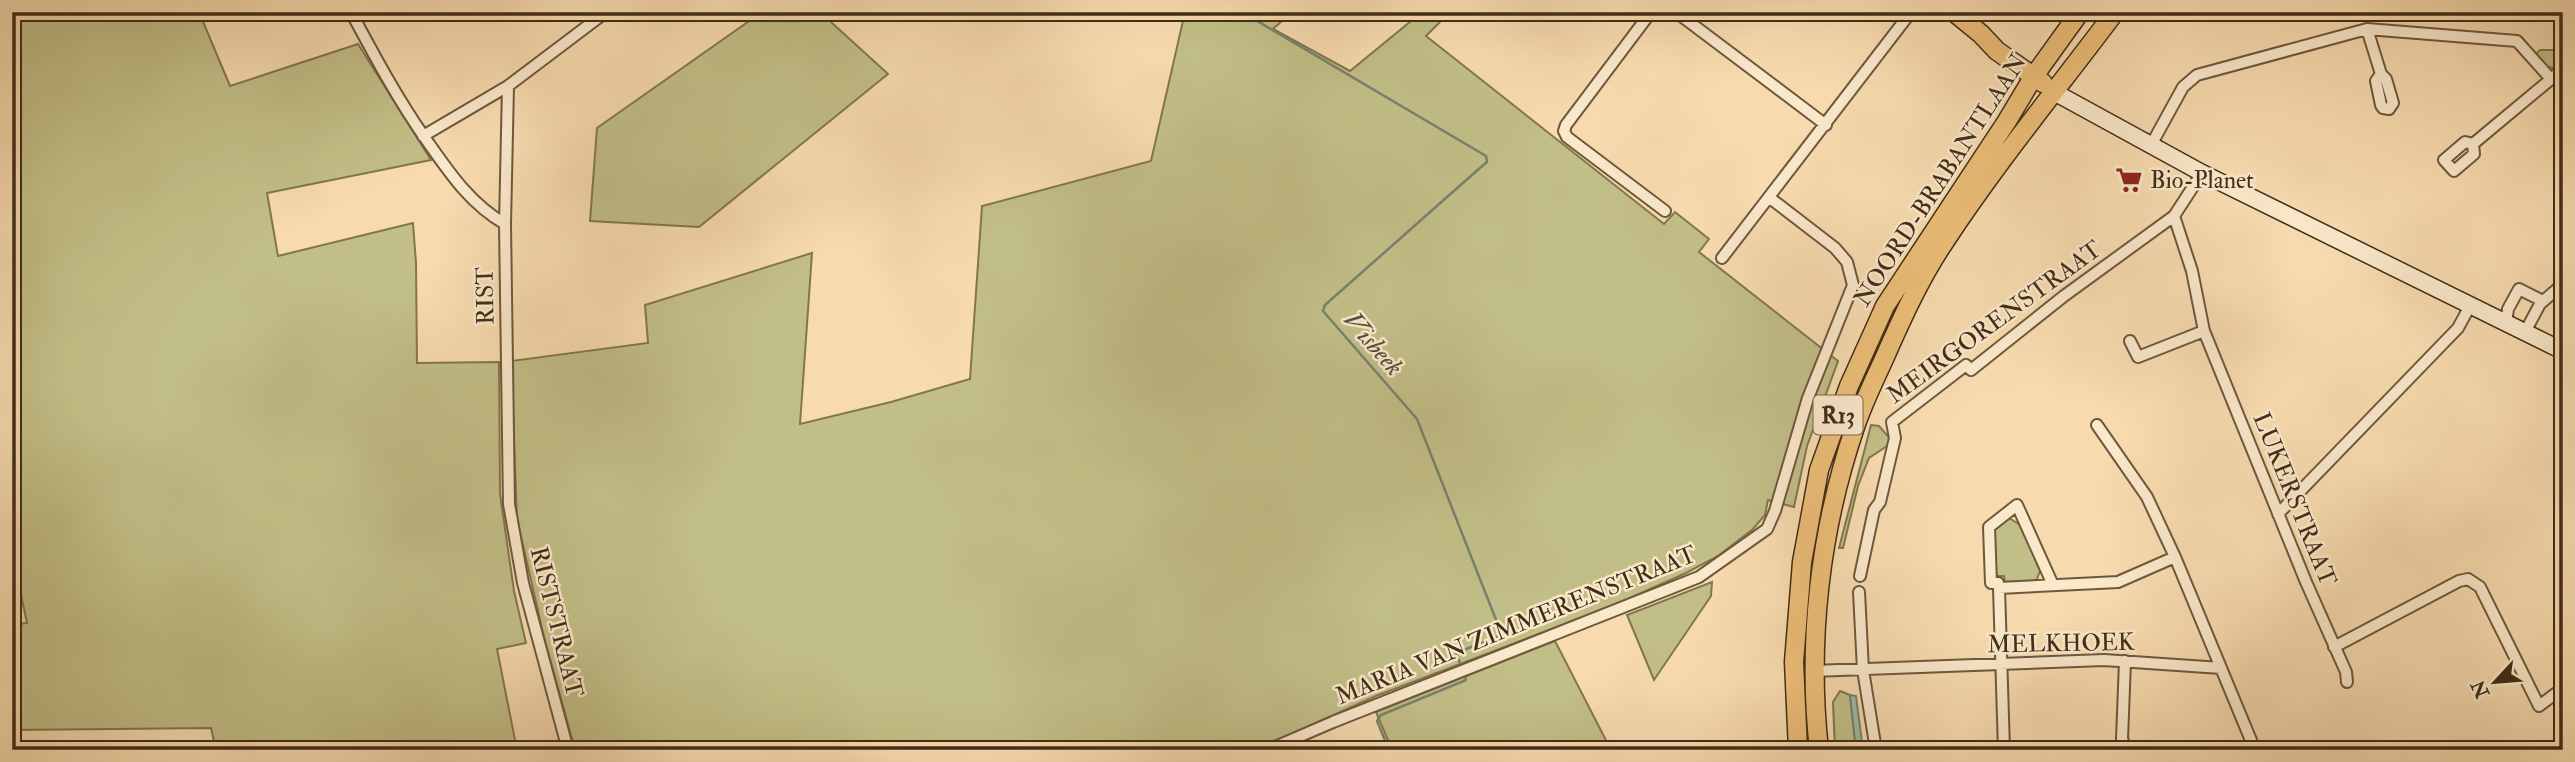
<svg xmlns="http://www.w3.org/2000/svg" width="2575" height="762" font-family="'IM FELL Double Pica',serif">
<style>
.green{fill:#c2be87;stroke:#82764e;stroke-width:2}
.water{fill:#9dbba8;stroke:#78826e;stroke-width:2}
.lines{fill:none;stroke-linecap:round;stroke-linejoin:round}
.stream{stroke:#78826e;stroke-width:2.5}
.street-casing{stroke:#6e583c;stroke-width:14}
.secondary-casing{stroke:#412d16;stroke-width:19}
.primary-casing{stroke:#412d16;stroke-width:21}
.street{stroke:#fae8cb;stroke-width:10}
.secondary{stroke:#fae8cb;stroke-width:16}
.primary{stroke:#ecbe78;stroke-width:18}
.labels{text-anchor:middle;stroke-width:5;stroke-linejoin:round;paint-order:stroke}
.shield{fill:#fae8cb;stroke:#78654c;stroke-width:2}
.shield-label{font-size:23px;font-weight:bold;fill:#412d16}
.street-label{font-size:24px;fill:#412d16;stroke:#fae8cb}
.poi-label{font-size:24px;fill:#412d16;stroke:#fae8cb;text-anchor:start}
.water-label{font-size:26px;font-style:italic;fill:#58503a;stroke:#fae8cb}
</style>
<rect width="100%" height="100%" fill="#f7dbaf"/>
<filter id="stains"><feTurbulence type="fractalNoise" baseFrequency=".00286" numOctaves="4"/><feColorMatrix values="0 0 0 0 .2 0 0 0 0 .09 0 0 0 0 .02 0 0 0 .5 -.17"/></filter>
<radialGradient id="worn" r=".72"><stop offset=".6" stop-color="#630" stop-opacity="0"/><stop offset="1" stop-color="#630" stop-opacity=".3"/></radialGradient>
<path class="green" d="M12 12H199L230 86 358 44 431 160 267 193 278 256 413 223 416 263 417 363 499 362 500 494 514 591 526 643 497 649 517 750H216L211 728 12 730V625L27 623 12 553Z
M762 12H820L888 74 699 227 590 221 597 128Z
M1185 12H1292L1273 29 1350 71 1422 12H1450L1426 36 1664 224 1675 212 1709 239 1699 252 1838 361 1807 446 1794 507 1768 500 1765 515 1753 529 1718 556 1686 573 1612 606 1376 696 1256 750H575L544 637 517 519 511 361 648 343 645 305 812 253 800 424 891 402 970 379 982 206 1151 161Z
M2540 50H2563V63L2556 68 2546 67 2536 54Z
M1871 425 1879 426 1893 442 1869 458 1858 486 1843 548H1839Z
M2009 518 2022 526 2041 568 2037 579 2034 581 2005 582 2004 576H1995L1993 531 2005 519Z
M1712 582 1711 596 1654 680 1627 615Z
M1555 641 1611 750H1392L1376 712Z
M1840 691 1850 695 1856 750H1835L1833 702Z"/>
<path class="water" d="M1850 695 1856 696 1863 750H1856Z"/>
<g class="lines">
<path class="stream" d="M1242 12 1486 156 1487 162 1481 167 1325 305 1323 311 1417 419 1502 635 1456 653 1462 668
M1389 750 1377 721 1381 715 1466 680 1464 674"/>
<g class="street-casing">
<path id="street" d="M351 12C374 55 397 98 425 138 449 172 469 203 505 224
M1651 12 1566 125 1564 131 1567 137 1665 211
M1676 12 1826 125
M2367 29 2381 74 2376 81 2381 105 2383 108 2389 109 2393 103 2386 79 2381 74
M508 86 505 224 509 504 523 583 568 750
M423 136 508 86 606 12
M2473 144 2474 154 2454 171 2444 160 2465 142 2473 144 2563 69
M2150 147 2183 87 2197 75 2367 29 2517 41 2551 79
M2174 216 2192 271 2204 331 2306 582 2346 672 2347 682
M1722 258 1911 12
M2506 323 2508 309 2519 289 2543 301
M2525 332 2540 304 2563 284
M2130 341 2138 357 2204 331
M2097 425 2147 497 2175 557 2255 750
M2278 514 2458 328 2471 304
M1860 576 1874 510 1880 502 1895 438 1892 422 1966 365 1971 370 2064 296 2174 216 2202 173
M1999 588 1998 583H1991L1989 527 2017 505 2053 585
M1999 588 2118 582 2175 557
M1999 588 2004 750
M1859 592 1863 670 1876 750
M2334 647 2459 581 2468 579 2480 587 2539 706 2563 688
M2125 661 2122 739 2127 750
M1813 671 2104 660 2221 668
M1268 750 1333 722 1699 577 1767 529 1775 511 1808 398 1853 285 1847 262 1835 248 1770 198"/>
</g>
<g class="secondary-casing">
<path id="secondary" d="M2054 92 2202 173 2563 351"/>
</g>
<g class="primary-casing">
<path id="primary" d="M1954 12 1981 34 1997 51 2043 83
M1798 750 1794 662 1802 562 1819 470 1849 386 1885 306 2007 121 2034 76 2080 12
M1819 750C1807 641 1820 530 1855 427 1863 403 1874 381 1884 359 1902 318 1920 278 1945 241 1997 162 2058 88 2115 12"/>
</g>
<use href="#street" class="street"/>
<use href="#secondary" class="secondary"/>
<use href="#primary" class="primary"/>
</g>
<defs>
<g id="supermarket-bare" transform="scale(2.1)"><path d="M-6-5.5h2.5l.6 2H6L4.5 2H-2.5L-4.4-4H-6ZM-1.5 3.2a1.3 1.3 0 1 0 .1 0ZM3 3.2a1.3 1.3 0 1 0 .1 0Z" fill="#8f2418" stroke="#fae8cb" stroke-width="2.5" paint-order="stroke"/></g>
</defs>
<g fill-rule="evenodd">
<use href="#supermarket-bare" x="2129" y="180"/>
</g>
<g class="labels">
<rect class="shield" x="1813.5" y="395.5" width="49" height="39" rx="5"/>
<g class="shield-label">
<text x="1838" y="423">R13</text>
</g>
<g class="street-label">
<text transform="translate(1940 180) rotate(-57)" y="8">NOORD-BRABANTLAAN</text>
<text transform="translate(485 296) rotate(-91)" y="8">RIST</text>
<text transform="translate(1994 322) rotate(-36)" y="8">MEIRGORENSTRAAT</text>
<text transform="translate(2295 499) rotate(68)" y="8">LUKERSTRAAT</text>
<text transform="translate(557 622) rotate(76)" y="8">RISTSTRAAT</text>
<text transform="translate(1516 625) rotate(-22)" y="8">MARIA VAN ZIMMERENSTRAAT</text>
<text transform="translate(2061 643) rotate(-1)" y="8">MELKHOEK</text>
</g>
<g class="poi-label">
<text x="2150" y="188">Bio-Planet</text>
</g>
<g class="water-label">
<text transform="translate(1374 343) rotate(49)" y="9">Visbeek</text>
</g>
</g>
<rect width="2575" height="762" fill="none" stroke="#f7dbaf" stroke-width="42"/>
<rect x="14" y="14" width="2547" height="734" fill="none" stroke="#412d16" stroke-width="3.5"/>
<rect x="21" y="21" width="2533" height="720" fill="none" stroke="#412d16" stroke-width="2"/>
<g transform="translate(2495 682) rotate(244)" stroke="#fae8cb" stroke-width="5" paint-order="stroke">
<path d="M0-5L12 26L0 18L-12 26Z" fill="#412d16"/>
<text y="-10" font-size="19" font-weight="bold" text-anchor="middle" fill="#412d16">N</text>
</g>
<rect width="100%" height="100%" filter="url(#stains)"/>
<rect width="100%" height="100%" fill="url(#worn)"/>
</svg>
